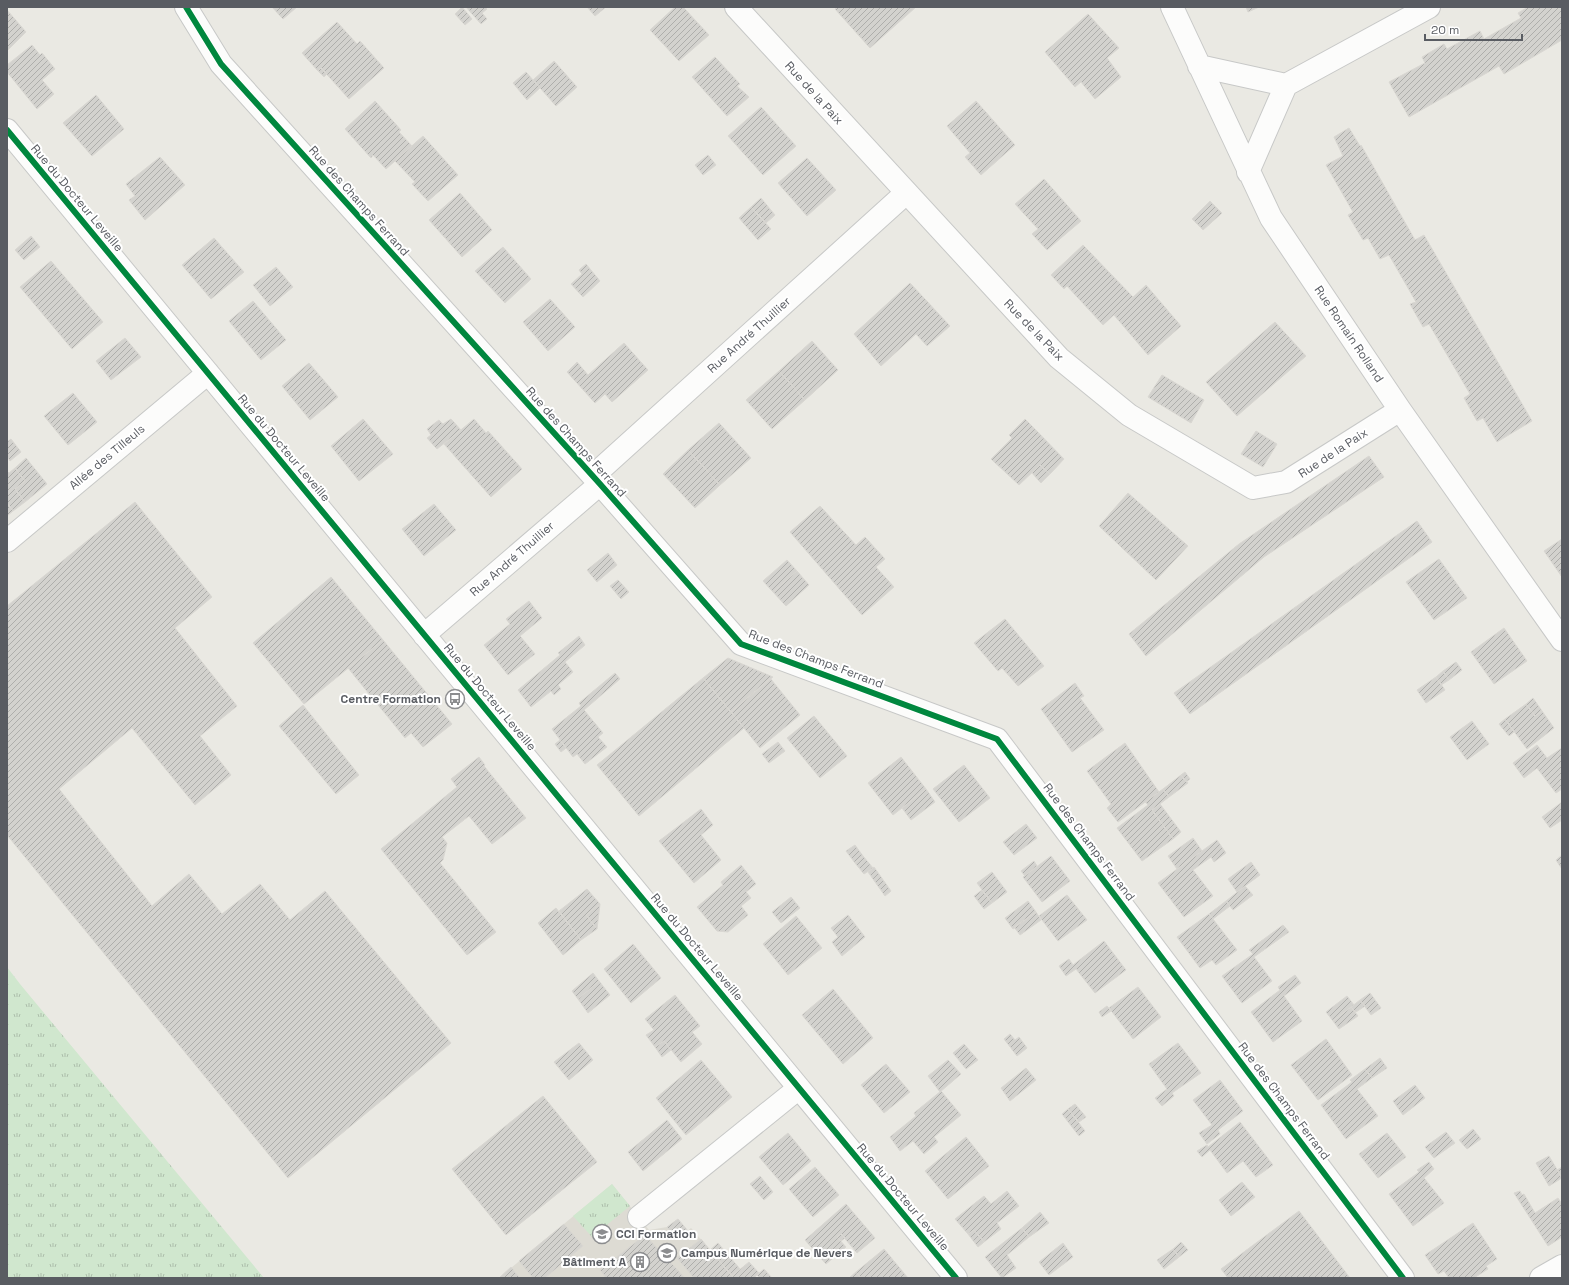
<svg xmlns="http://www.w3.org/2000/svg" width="1569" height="1285" font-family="'Space Grotesk',sans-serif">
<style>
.education{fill:#dddbd3}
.grass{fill:url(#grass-tufts)}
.building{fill:url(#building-hatch);stroke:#d9d7d2}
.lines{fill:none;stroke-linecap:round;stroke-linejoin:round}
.minor-casing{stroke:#c7c8c7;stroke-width:24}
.minor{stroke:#fcfcfb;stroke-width:22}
.cycleway-casing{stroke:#fff;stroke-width:8}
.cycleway{stroke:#00873e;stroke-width:6}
.labels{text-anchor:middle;stroke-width:4;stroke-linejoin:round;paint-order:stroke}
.street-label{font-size:12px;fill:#595c62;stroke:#fff}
.poi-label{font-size:12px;font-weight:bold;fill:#595c62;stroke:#fff;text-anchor:end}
</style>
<defs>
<pattern id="grass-tufts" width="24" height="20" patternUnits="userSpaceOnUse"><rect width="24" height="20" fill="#d0e7ce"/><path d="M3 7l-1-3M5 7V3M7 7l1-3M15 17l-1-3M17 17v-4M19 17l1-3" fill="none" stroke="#acbeab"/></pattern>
<pattern id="building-hatch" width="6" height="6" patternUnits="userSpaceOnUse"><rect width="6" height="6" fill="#d3d2ce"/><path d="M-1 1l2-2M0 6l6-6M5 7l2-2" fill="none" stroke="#aeaeab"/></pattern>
</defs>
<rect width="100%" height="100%" fill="#eae9e3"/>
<path class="education" d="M612 1184 649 1230 667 1227 677 1240 691 1228 734 1278H499Z"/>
<path class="grass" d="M7 967 20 984 264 1278H7Z
M612 1184 630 1206 592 1237 573 1216Z"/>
<path class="building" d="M272 7H297L283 19Z
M462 7 472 19 465 25 455 14Z
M466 7H485L487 9 482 13 487 19 481 24Z
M587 7H606L595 16Z
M675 7H683L709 35 679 61 650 30Z
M838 7H916L870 48 835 9Z
M1246 7H1259L1248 12Z
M1528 7H1562V40L1504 74 1499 66 1409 117 1389 82 1425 63 1422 57 1444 44 1447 49 1480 31 1484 39 1521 18 1518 13Z
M7 10 26 32 7 51Z
M1088 14 1119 48 1107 58 1121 77 1095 99 1081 82 1075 87 1045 52Z
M337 22 357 44 360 41 384 68 349 99 321 68 318 71 302 53Z
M32 45 40 55 42 53 55 69 42 80 54 94 37 109 7 72V65Z
M715 57 740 84 737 86 749 97 727 116 692 77Z
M554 61 577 87 556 106 533 80Z
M321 68 327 74 324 77 318 71Z
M526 72 540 88 527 100 513 83Z
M96 95 124 129 92 156 63 123Z
M375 101 401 130 399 132 412 146 386 169 373 155 371 158 345 129Z
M976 101 1015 145 981 175 965 157 970 153 947 126Z
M761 107 796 146 763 175 728 136Z
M1349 128 1360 146 1361 145 1415 240 1424 235 1532 421 1497 442 1483 418 1477 421 1464 398 1470 394 1429 324 1423 327 1410 304 1416 302 1389 255 1380 259 1368 238 1363 240 1348 215 1353 212 1326 165 1343 156 1334 137Z
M423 136 458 175 428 201 412 184 415 182 395 161Z
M708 155 716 165 703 175 695 165Z
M160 157 185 185 145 220 129 200 135 196 126 184Z
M807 158 836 190 807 216 778 183Z
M1044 179 1081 221 1047 250 1032 234 1038 229 1015 204Z
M460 193 492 230 462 257 429 220Z
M761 198 775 215 766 223 751 207Z
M1210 201 1222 213 1203 230 1192 219Z
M751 207 771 229 758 240 739 218Z
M31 236 40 247 24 260 15 250Z
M214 238 244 272 211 299 182 265Z
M1083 245 1133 297 1103 325 1067 286 1064 289 1051 275Z
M503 247 531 279 505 303 475 271Z
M51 261 103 322 72 349 20 287Z
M586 264 600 281 583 297 571 284 582 274 579 270Z
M276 267 293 287 270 306 253 285Z
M910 283 950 326 927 346 916 334 881 366 854 334Z
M1146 285 1181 326 1148 355 1114 315Z
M550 299 575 327 548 351 523 322Z
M253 301 286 340 261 360 229 321Z
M1275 322 1306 356 1237 416 1206 382Z
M125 338 141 357 111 380 96 361Z
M812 341 838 370 805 400 779 371Z
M624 343 648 370 612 402 605 394 595 403 567 372 577 362 588 375Z
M309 363 338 397 310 420 282 386Z
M779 371 805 400 772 429 746 400Z
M1162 375 1204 400 1191 423 1148 397Z
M73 393 97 422 68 445 44 416Z
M363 419 393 454 359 481 331 446Z
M451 419 461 430 437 449 427 438 431 435 427 429 439 420 443 424Z
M474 419 486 433 488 431 522 469 491 497 444 444Z
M1025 419 1064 459 1050 474 1040 465 1019 485 991 459 1012 438 1009 435Z
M719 423 751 458 720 485 688 450Z
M1256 431 1277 444 1263 467 1241 454Z
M11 439 21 452 10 461 7 456V442Z
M688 450 720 485 695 508 663 474Z
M1369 456 1384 477 1264 557 1146 656 1129 634 1239 544Z
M26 458 47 484 25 502 15 489 25 481 15 468Z
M1040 465 1050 474 1041 483 1032 473Z
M15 468 25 481 15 489 25 502 13 511 7 503V471L9 473Z
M1128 493 1188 546 1156 580 1099 526Z
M135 502 212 597 175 628 237 706 200 736 231 775 195 805 132 728 59 789 152 906 189 874 222 914 260 884 290 920 325 891 451 1043 288 1178 7 835V606Z
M7 503 13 511 7 516Z
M434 504 456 530 424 556 402 529Z
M820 506 856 545 865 537 885 559 876 567 894 587 862 615 790 532Z
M1417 521 1432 542 1190 714 1174 693Z
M1562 539V577L1544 551Z
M608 553 617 565 597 582 587 570Z
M1439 559 1467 598 1434 620 1406 582Z
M787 560 797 571 773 592 763 581Z
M797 571 809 585 786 606 773 592Z
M331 577 383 640 304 704 253 643Z
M618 580 629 592 621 599 610 586Z
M529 601 542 618 520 636 535 654 508 675 484 645 510 624 506 619Z
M1005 619 1044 666 1018 686 1002 668 998 671 974 643Z
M1504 628 1527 661 1494 684 1471 652Z
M579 636 585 645 565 662 573 672 558 685 561 689 554 695 551 691 531 707 518 690 560 655 558 653Z
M383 640 452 724 423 747 411 733 405 738 348 668Z
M728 658 773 677 731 712 703 678Z
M1456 662 1462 670 1449 680 1443 671Z
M1443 671 1449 680 1441 685 1436 677Z
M615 673 620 679 584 710 603 733 598 737 607 747 585 764 577 754 573 757 552 729 581 706 579 703Z
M1436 677 1445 690 1426 703 1417 690Z
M703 678 744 728 639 816 597 765Z
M770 678 800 715 760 748 731 712Z
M1075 683 1084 696 1080 698 1104 730 1072 752 1041 709Z
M1533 698 1542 711 1535 716 1526 704Z
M1526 704 1535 716 1542 711 1554 728 1527 749 1505 719Z
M303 705 359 775 336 794 279 726Z
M814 716 847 756 820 778 787 738Z
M1505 719 1514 732 1509 736 1499 724Z
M1472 721 1489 744 1467 760 1450 737Z
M560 740 566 748 561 752 555 744Z
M778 742 785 751 769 763 762 754Z
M1125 743 1159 792 1118 822 1107 808 1111 804 1087 771Z
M1537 745 1547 758 1562 748V789L1556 793 1537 768 1524 778 1513 763Z
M479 757 485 765 484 766 526 818 492 844 469 816 442 837 447 843 443 860 440 863 496 932 467 955 381 849 457 787 451 779Z
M901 757 926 789 893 815 868 783Z
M964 765 990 798 959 822 933 789Z
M1185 772 1190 779 1186 782 1181 775Z
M1181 775 1188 783 1169 797 1163 789Z
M926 789 935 802 911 820 902 808Z
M1163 789 1169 797 1152 810 1173 839 1142 861 1117 828 1148 805 1145 802Z
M1562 802V820L1550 828 1542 817Z
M1160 804 1181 832 1173 839 1152 810Z
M701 809 713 825 701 835 721 860 694 883 659 841Z
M1026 824 1037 838 1014 855 1003 842Z
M1193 838 1202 851 1177 869 1168 856Z
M1217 840 1226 853 1214 862 1211 857 1193 870 1213 896 1184 917 1158 883Z
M855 845 863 856 855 863 846 851Z
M1562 855V869L1556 860Z
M863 856 873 868 864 874 855 863Z
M1051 856 1070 881 1042 902 1023 877Z
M1034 861 1037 866 1025 876 1021 871Z
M1251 862 1260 875 1237 892 1228 879Z
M741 865 756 884 746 892 751 898 741 906 748 915 728 932 717 931 697 907 723 885 721 882Z
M874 867 891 891 885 896 868 872Z
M992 872 1007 892 992 903 977 883Z
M1245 886 1253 895 1233 910 1226 901Z
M587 889 600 904 586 915 597 929 581 940 559 911Z
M982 890 992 903 984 909 974 896Z
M1067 895 1087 920 1058 941 1039 916Z
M791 897 800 908 781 923 772 912Z
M1028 901 1036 912 1013 929 1005 918Z
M1226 901 1230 906 1213 919 1209 914Z
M600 904 597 929 586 915Z
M556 908 581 940 563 955 538 923Z
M1036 912 1041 920 1020 935 1014 927Z
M1209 914 1237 950 1216 965 1212 960 1200 968 1177 937Z
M848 915 865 937 842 956 832 942 838 937 831 928Z
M796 916 822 948 788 975 763 944Z
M1283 925 1289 932 1254 957 1272 981 1242 1003 1222 976 1253 954 1249 950Z
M1104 941 1126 970 1095 993 1076 969 1066 976 1059 966 1069 959 1073 965Z
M633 944 661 978 631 1003 604 969Z
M593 973 599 981 578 999 572 991Z
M1295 975 1301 983 1284 996 1302 1021 1273 1042 1251 1012 1280 990 1278 987Z
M599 981 610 995 588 1013 578 999Z
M1138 987 1161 1017 1133 1039 1109 1008Z
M833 989 873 1038 843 1064 802 1015Z
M1370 993 1381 1008 1371 1015 1360 1000Z
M675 995 700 1026 692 1032 702 1044 681 1062 664 1041 655 1047 646 1035 654 1030 645 1019Z
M1347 996 1354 1005 1333 1021 1326 1012Z
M1360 1000 1365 1006 1356 1012 1351 1007Z
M1107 1006 1111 1011 1102 1017 1099 1012Z
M1351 1007 1358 1016 1339 1029 1333 1021Z
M1010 1034 1015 1040 1019 1037 1027 1048 1017 1056 1004 1039Z
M1326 1039 1352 1075 1318 1100 1291 1065Z
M664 1041 671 1050 662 1057 655 1047Z
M579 1043 593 1060 569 1080 554 1062Z
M1178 1043 1201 1073 1172 1093 1174 1096 1162 1106 1155 1098 1167 1089 1149 1064Z
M964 1044 978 1060 966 1069 953 1053Z
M1380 1058 1387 1068 1372 1078 1365 1069Z
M701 1060 732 1097 686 1135 656 1098Z
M948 1060 961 1074 940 1092 928 1076Z
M886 1064 910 1092 884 1113 861 1085Z
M1026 1068 1036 1080 1010 1101 1001 1088Z
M1365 1069 1372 1078 1357 1089 1378 1116 1346 1139 1321 1105 1352 1082 1350 1080Z
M1220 1080 1243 1111 1218 1130 1220 1134 1207 1144 1199 1133 1212 1125 1193 1100Z
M1415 1085 1425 1098 1403 1115 1393 1101Z
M941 1091 961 1115 934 1137 938 1142 924 1154 913 1141 900 1151 890 1137 916 1116 914 1113Z
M543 1096 597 1162 506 1235 452 1169Z
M1075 1104 1086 1117 1079 1122 1068 1109Z
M1068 1109 1085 1131 1079 1136 1062 1114Z
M667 1120 682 1139 643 1171 628 1152Z
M1240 1122 1273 1165 1256 1177 1243 1161 1227 1173 1210 1150 1202 1157 1197 1151 1207 1145 1208 1147Z
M1473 1129 1481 1139 1467 1149 1459 1140Z
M1446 1132 1455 1143 1434 1158 1425 1147Z
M788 1133 811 1161 783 1185 759 1157Z
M1387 1133 1406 1157 1378 1178 1359 1154Z
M966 1137 989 1166 948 1199 925 1171Z
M1549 1156 1562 1178 1549 1186 1536 1163Z
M1429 1162 1434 1169 1424 1178 1444 1203 1413 1226 1389 1194 1419 1172 1417 1170Z
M815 1167 839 1195 813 1217 789 1189Z
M1562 1167V1178L1557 1170Z
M760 1176 773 1192 764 1200 750 1184Z
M1242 1182 1255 1197 1231 1216 1219 1200Z
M1007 1191 1019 1206 997 1223 1001 1229 984 1242 974 1230 968 1234 955 1219 984 1196 991 1204Z
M1520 1191 1522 1195 1524 1194 1535 1213 1558 1198 1562 1204V1237L1548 1246 1514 1193Z
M846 1204 875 1238 857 1253 841 1234 837 1237 846 1247 826 1264 805 1240Z
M1299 1211 1350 1278H1228L1221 1269Z
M1040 1212 1049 1223 1029 1237 1022 1228Z
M678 1219 688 1231 677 1240 667 1227Z
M1473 1223 1497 1259 1486 1266 1488 1269 1474 1278H1449L1444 1271 1438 1274 1425 1255Z
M564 1224 583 1246 545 1278H533L519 1261Z
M1022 1228 1029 1237 1007 1255 1016 1268 1002 1278 985 1257Z
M974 1230 984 1242 978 1247 968 1234Z
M841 1234 845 1238 841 1241 837 1237Z
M645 1235 685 1278H606L600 1270Z
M701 1239 710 1250 734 1278H694L677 1258Z
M1181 1242 1188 1250 1179 1257 1173 1249Z
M718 1243 740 1269 732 1276 710 1250Z
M1063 1243 1073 1257 1049 1275 1039 1262Z
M884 1249 908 1278H861L856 1272Z
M1173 1249 1179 1257 1164 1269 1157 1260Z
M749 1262 759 1273 754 1278H733L732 1276Z
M511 1267 520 1278H499Z
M764 1269 772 1278H760L757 1275Z
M856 1272 861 1278H849Z"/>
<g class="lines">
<g class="minor-casing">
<path id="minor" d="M186 7 221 64 600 484 741 644 997 739 1403 1278
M736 7 1059 358 1129 415 1253 488 1286 482 1400 410
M1172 7 1271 218 1400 410 1562 640
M1199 66 1286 85
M7 130 956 1278
M1248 172 1286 85 1429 7
M593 476 906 193
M7 541 208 373
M424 635 600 484
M639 1217 799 1088
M1541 1278 1562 1266"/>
</g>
<use href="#minor" class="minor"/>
<g class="cycleway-casing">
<path id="cycleway" d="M186 7 221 64 600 484 741 644 997 739 1403 1278
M7 130 956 1278"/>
</g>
<use href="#cycleway" class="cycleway"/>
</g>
<defs>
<g id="bus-ring" transform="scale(1)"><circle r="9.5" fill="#fff" stroke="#8c8d8f" stroke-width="1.5"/><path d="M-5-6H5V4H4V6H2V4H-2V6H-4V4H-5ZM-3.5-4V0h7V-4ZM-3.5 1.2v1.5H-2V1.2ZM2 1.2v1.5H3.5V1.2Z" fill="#8c8d8f"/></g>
<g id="university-ring" transform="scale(1)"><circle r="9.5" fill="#fff" stroke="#8c8d8f" stroke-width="1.5"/><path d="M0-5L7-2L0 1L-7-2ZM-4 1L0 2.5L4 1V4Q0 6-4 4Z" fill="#8c8d8f"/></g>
<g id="building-ring" transform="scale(1)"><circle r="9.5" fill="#fff" stroke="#8c8d8f" stroke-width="1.5"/><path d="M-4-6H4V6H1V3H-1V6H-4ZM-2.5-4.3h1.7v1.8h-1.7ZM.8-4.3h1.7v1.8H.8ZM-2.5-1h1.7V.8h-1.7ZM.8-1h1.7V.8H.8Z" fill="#8c8d8f"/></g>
</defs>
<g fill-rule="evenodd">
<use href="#bus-ring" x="455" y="699"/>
<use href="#university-ring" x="602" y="1234"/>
<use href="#university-ring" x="667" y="1253"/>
<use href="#building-ring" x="640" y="1262"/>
</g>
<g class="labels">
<g class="street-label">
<text transform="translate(814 93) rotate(48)" y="4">Rue de la Paix</text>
<text transform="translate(77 198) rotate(50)" y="4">Rue du Docteur Leveille</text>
<text transform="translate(359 201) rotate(48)" y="4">Rue des Champs Ferrand</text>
<text transform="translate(1034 330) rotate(46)" y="4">Rue de la Paix</text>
<text transform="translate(1349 334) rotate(56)" y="4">Rue Romain Rolland</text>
<text transform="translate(749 335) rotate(-42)" y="4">Rue André Thuillier</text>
<text transform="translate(576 442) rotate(48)" y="4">Rue des Champs Ferrand</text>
<text transform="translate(284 448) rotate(50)" y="4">Rue du Docteur Leveille</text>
<text transform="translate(1333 453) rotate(-33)" y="4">Rue de la Paix</text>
<text transform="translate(107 457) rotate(-40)" y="4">Allée des Tilleuls</text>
<text transform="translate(512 559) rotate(-41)" y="4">Rue André Thuillier</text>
<text transform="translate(816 659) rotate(21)" y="4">Rue des Champs Ferrand</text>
<text transform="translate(490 697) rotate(50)" y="4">Rue du Docteur Leveille</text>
<text transform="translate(1089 842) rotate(53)" y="4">Rue des Champs Ferrand</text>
<text transform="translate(697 947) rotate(50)" y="4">Rue du Docteur Leveille</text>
<text transform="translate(1284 1101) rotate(53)" y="4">Rue des Champs Ferrand</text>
<text transform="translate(903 1197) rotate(50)" y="4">Rue du Docteur Leveille</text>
</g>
<g class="poi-label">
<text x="441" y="703">Centre Formation</text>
<text x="616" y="1238" text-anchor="start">CCI Formation</text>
<text x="681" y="1257" text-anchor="start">Campus Numérique de Nevers</text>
<text x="626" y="1266">Bâtiment A</text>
</g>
</g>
<rect width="1569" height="1285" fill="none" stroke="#595c62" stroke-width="16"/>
<path d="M1425 34v6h97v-6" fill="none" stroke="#595c62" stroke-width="2"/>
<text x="1431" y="34" font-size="12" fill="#595c62" stroke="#ffffff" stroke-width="3" paint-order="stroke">20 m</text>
</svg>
